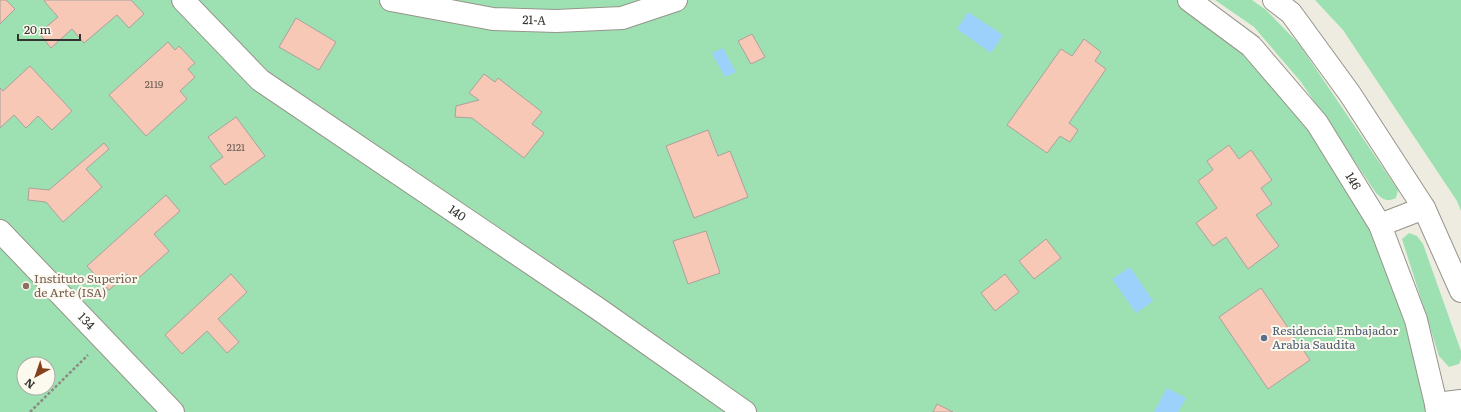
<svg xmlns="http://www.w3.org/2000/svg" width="1461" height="412" font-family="Literata,serif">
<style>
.green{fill:#9de1b2;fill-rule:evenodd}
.water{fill:#9bd1fa}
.building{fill:#f7c8b5;stroke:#aca09c}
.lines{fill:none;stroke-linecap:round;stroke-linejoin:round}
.street-casing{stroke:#96948a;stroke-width:24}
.secondary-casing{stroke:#96948a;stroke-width:24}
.path{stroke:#8c8a83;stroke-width:2.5;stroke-dasharray:3 2;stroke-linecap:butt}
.street{stroke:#fff;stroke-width:22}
.secondary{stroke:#fff;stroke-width:22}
.education-dot{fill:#8d6e63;stroke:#fcf9ee;stroke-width:1.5}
.service-dot{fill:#5c6f8a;stroke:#fcf9ee;stroke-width:1.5}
.labels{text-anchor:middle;stroke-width:4;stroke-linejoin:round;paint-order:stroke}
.number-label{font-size:10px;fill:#655850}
.street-label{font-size:12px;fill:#34332f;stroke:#fcf9ee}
.education-label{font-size:12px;fill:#785e54;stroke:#fcf9ee;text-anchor:start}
.service-label{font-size:12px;fill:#4e5e75;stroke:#fcf9ee;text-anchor:start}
</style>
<rect width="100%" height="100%" fill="#eeece1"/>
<path class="green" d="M0 0H1189L1251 46 1380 225 1437 412H0ZM24 364H48V388H24Z
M1215 0H1252L1266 10 1299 44 1398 190 1396 198C1387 202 1383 200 1376 193L1301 82 1254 27Z
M1315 0H1461V211L1457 201 1343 30Z
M1409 233 1417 236 1423 244 1461 351V359L1459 364 1449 367 1439 356 1402 239Z"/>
<path class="water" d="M968 12 1003 35 991 53 957 29Z
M723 48 736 72 725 77 712 53Z
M1130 267 1153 301 1136 313 1112 279Z
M1167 388 1186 398 1178 412H1154Z"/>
<path class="building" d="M0 0H6L15 9 0 24Z
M45 0H131L144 14 129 28 117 15 84 43 72 29 51 48 39 33 58 17 44 1Z
M296 18 336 42 319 70 279 47Z
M752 34 765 57 751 64 738 41Z
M1084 39 1101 52 1095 61 1106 69 1069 123 1078 130 1070 142 1060 136 1047 153 1007 125 1061 49 1072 56Z
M168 42 175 50 179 46 195 63 188 69 195 77 180 91 187 99 146 136 109 95Z
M30 66 72 111 52 130 38 116 26 128 14 115 0 128V88L3 91Z
M484 74 495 82 498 78 542 112 532 124 544 133 524 158 472 118 455 117 456 106 479 100 469 93Z
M236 117 265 156 225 185 210 166 223 157 208 137Z
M708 130 718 156 730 151 748 197 694 218 666 146Z
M104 143 109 149 86 169 102 187 63 222 46 202 28 200 29 188 49 190Z
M1229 145 1239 159 1251 150 1272 180 1261 188 1272 204 1256 215 1279 246 1248 269 1226 237 1213 246 1196 223 1217 208 1198 181 1213 170 1207 161Z
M166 195 180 211 154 234 169 251 134 282 127 274 109 290 87 266Z
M706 231 720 273 688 284 673 241Z
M1046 239 1061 258 1034 279 1019 261Z
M231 274 247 292 218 319 239 342 227 353 207 331 182 354 165 335Z
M1005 274 1019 292 995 311 981 293Z
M1261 288 1310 360 1268 389 1219 317Z
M937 404 953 412H933Z"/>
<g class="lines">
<g class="street-casing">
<g id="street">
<path id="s1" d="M183 0 260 80 597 308 745 412"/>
<path id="s2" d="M391 0 493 19 556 21 622 18 676 0"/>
<path id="s3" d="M0 231 173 412"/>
</g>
</g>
<g class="secondary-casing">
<g id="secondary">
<path id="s4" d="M1189 0 1251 46 1317 123 1380 225 1416 320 1436 404 1437 412"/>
<path d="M1274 0 1291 13 1350 94 1424 208 1461 291"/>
<path d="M1380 225 1424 208"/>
<path d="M1436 404 1461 401"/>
</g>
</g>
<path class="path" d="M30 412 88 355"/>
<use href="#street" class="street"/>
<use href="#secondary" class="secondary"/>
</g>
<circle class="education-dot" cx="26" cy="286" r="4"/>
<circle class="service-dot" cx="1264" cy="338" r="4"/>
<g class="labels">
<g class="number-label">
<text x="154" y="88">2119</text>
<text x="236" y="151">2121</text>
</g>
<g class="street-label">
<text dy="4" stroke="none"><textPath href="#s2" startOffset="145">21-A</textPath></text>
<text dy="4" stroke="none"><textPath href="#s4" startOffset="247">146</textPath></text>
<text dy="4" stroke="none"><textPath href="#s1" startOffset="349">140</textPath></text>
<text dy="4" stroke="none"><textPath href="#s3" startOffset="125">134</textPath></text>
</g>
<g class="education-label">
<text x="34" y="283">Instituto Superior<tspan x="34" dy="14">de Arte (ISA)</tspan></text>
</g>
<g class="service-label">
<text x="1272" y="335">Residencia Embajador<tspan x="1272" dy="14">Arabia Saudita</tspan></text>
</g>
</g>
<g transform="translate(36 376) rotate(220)"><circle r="19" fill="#fcf9ee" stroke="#acaaa2"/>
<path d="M0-3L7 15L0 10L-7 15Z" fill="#86401b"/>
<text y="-6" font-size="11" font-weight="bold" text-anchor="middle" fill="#34332f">N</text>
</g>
<path d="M18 34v6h62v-6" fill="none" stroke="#34332f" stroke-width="2"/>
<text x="24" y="34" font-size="12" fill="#34332f" stroke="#fcf9ee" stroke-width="3" paint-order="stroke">20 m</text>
</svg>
